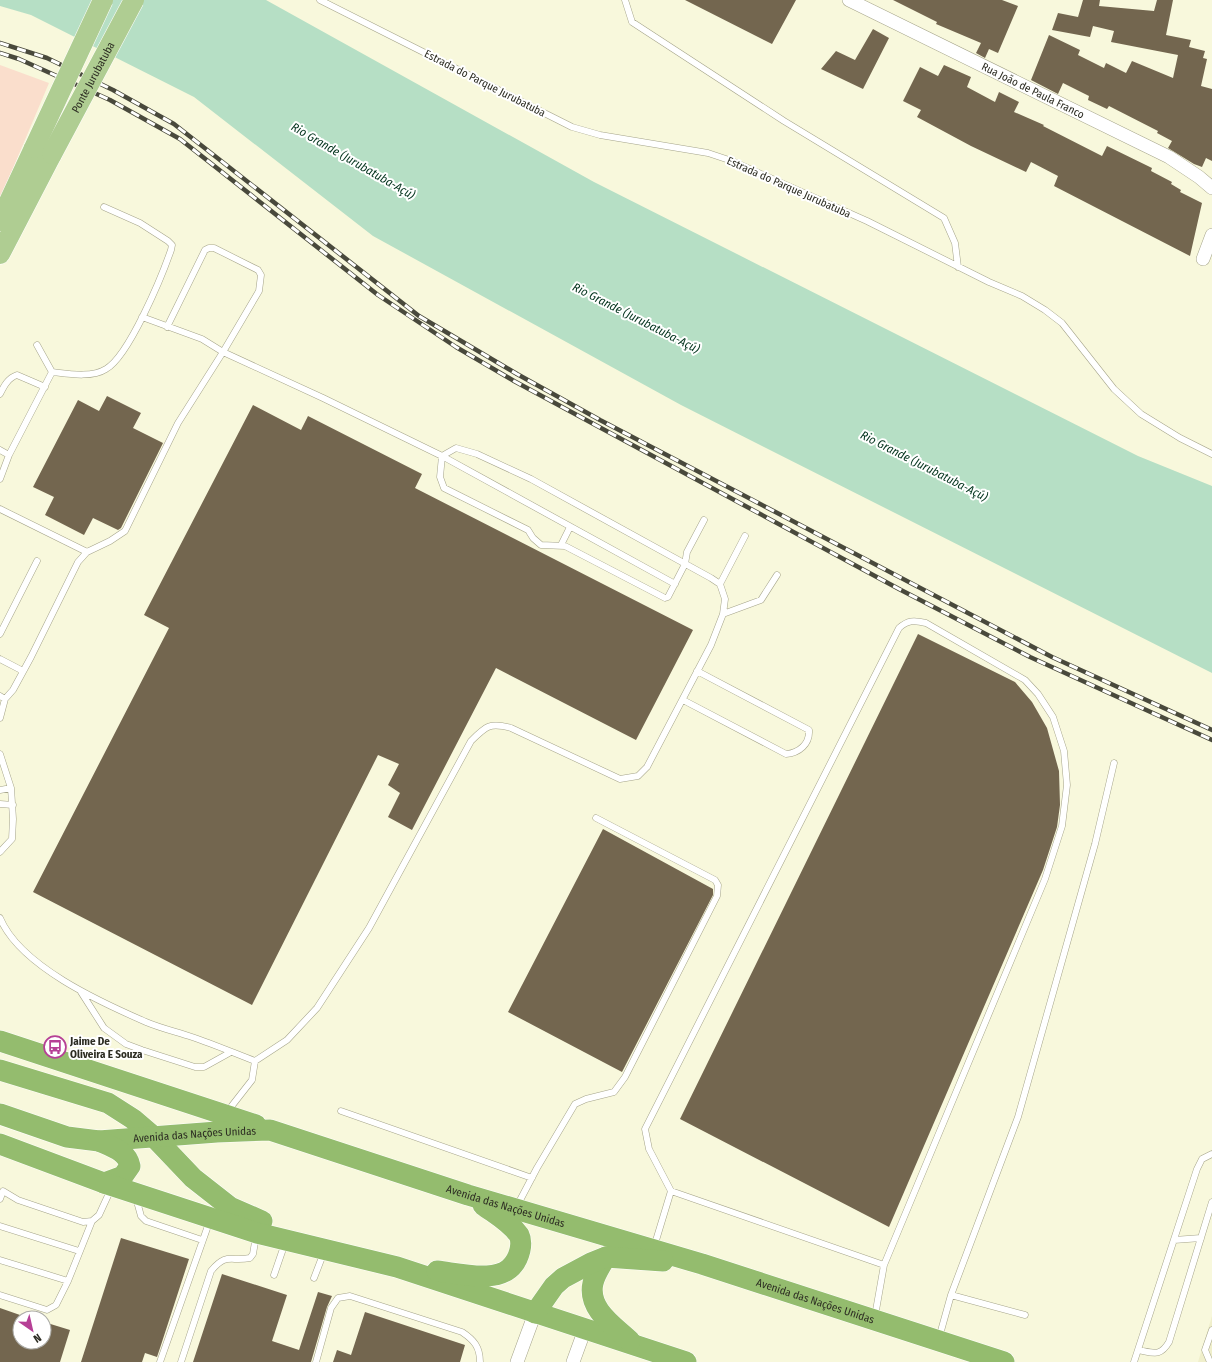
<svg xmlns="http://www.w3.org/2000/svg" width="1212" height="1362" font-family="'Fira Sans Condensed',sans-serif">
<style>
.built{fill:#f0efcb}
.green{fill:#fadecc}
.water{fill:#b6dfc5}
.building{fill:#73664f}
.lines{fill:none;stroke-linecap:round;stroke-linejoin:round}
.service-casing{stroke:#a5a48a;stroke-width:7}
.minor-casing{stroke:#a5a48a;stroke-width:14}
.primary-casing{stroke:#fff;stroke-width:21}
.trunk-casing{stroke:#fff;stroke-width:22}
.service{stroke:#fff;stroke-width:6}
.minor{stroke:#fff;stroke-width:13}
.primary{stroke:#afcd92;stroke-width:20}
.trunk{stroke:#94bc6e;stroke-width:21}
.rail-casing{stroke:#49493c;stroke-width:4.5}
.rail{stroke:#fff;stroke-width:3;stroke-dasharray:9;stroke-linecap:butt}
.primary-bridge-casing{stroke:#fff;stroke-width:21;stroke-linecap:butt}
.primary-bridge{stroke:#afcd92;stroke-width:20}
.labels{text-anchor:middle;stroke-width:4;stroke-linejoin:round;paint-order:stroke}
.street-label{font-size:11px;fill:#2c2c22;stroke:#fff}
.poi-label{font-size:11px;font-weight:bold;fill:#2c2c22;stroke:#fff;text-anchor:start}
.water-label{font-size:12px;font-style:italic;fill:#00321b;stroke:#fff}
</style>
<rect width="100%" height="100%" fill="#f8f8dc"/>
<path class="built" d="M1212 1316V1362H1198Z"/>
<path class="green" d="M0 65 49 83 0 199Z"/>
<path class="water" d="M0 0H266L594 182 1138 456 1212 486V673L681 405 373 236 194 97 31 15 0 6Z"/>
<path class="building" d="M685 0H796L772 44Z
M893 0H1002L1018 6 998 53 989 49 985 58 976 53 981 43 936 24 937 22Z
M1083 0H1100L1099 6 1154 11 1157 0H1173L1166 35 1191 40 1189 47 1205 51 1203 58 1207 59 1201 86 1212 89V161L1206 158 1202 167 1194 164 1168 148 1172 141 1157 133 1158 131 1109 106 1107 109 1088 100 1089 96 1063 83 1058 94 1031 80 1049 35 1080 50 1078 55 1104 68 1106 63 1126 73 1132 61 1173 78 1178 55 1111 42 1114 31 1093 26 1090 37 1052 30 1058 13 1078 17Z
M873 29 889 38 863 89 821 69 836 51 855 60Z
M944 65 971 77 967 87 995 102 999 92 1019 102 1014 112 1044 125 1043 126 1102 156 1107 146 1152 168 1151 171 1172 182 1171 184 1181 190 1180 192 1202 203 1190 256 1054 186 1058 176 1031 162 1026 172 971 146 917 117 921 110 903 101 920 67 938 76Z
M107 396 141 413 133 428 163 443 121 528 118 530 93 518 84 535 45 515 54 497 33 487 78 400 99 411Z
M253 405 301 430 308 416 422 474 415 488 693 630 636 740 496 668 412 830 388 817 400 793 388 785 399 764 378 755 252 1005 33 892 169 628 144 615Z
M918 634 1015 682 1032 702 1047 728 1059 771 1060 805 1057 827 1043 870 889 1227 680 1119Z
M603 829 713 889V895L622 1072 508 1012Z
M121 1238 189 1259 161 1345 157 1357 145 1353 142 1362H81Z
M222 1274 287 1295 272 1341 299 1350 318 1292 332 1296 327 1307 311 1362H193Z
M0 1308 20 1315V1342H44V1322L70 1330 60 1362H0Z
M365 1312 465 1345 460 1362H333L337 1350 351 1355Z"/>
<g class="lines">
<g class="service-casing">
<path id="service" d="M320 0 572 127 600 135 708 153 732 161 867 221 989 282 1022 296 1045 310 1062 323 1114 389 1141 414 1180 438 1212 454
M625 0 632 22 784 121 944 218 955 243 958 267
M142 317 202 339 223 352 323 398 442 456 456 448 477 454 531 479 711 578 720 584 725 599 723 614 711 645 647 767 638 776 620 779 511 728C490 722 486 726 471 741L369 928 317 1008 287 1040 255 1061 252 1080 227 1112
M52 372C69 374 92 378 106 369 129 356 162 276 171 250L172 245 168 241 140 223 104 207
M0 394C4 386 8 378 17 375L45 387
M0 450 9 455
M0 479 9 455 52 372 37 345
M0 509 87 552
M561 545 570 527
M675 584 442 456 440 477 444 488 528 530 533 538 541 545 565 546 665 598 668 597 685 564 687 552 704 520
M720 584 745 536
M723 614 761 600 777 575
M0 634 37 561
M0 659 23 671
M0 696 5 699 0 718
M5 699 13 690 31 657 78 562 87 552 110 541 125 531 178 423 223 352 259 291 261 275 258 270 214 248H209L205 250 167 327
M683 700 786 754C799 753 810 744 809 730L697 671
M0 754 11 788 13 819 12 839 0 852
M0 790 11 788
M0 804 13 805
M0 918C20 966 100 1002 146 1022 160 1028 177 1032 192 1037 213 1044 234 1053 255 1061
M81 992 104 1028 126 1044 142 1050 195 1067H204L231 1052
M341 1111 532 1178
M671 1191 884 1265
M136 1198 141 1216 146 1221 202 1240
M0 1199 3 1191 18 1200 83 1222 92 1221
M517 1206 537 1168 575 1104 586 1099 614 1092 625 1077 717 896 718 885 715 880 596 818
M0 1226 79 1251
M1174 1240 1201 1238
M654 1247 671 1191 649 1149 645 1129 899 628C908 620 914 620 926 623L1025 680 1038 694 1053 717 1064 751 1067 785 1062 826 1045 879 884 1265 875 1316
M0 1260 68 1281
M274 1275 285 1243
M314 1278 324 1252
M0 1295 47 1310 56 1305 68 1281 92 1221 99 1215 111 1189
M951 1295 1025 1315
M939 1338 951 1295 1018 1117 1095 844 1114 763
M1138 1350C1154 1353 1160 1357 1169 1342L1212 1202
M160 1362 210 1220
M181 1362 211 1271C227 1252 230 1262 250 1258L253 1254 256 1236
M316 1362 331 1308 338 1298 350 1296 462 1332C474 1340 480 1347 480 1362
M1134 1362 1197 1169 1202 1159 1212 1154
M1210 1362 1205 1350 1212 1330"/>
</g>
<g class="minor-casing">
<g id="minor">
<path id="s1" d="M849 0 1169 157 1199 177 1212 188"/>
<path d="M1203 259 1212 235"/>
<path d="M517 1362 535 1313"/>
<path d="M573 1362 585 1329"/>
</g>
</g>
<g class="primary-casing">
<path id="primary" d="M0 221 34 148
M0 254 52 154"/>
</g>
<g class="trunk-casing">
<g id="trunk">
<path d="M0 1041 256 1125"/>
<path d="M0 1070 108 1103 133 1119 154 1137 193 1178 230 1207 262 1221"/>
<path id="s2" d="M0 1114 67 1137 99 1141 217 1132 270 1130 468 1195 702 1264 1004 1362"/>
<path d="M99 1141C112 1147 127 1151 130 1166L123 1176 104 1183"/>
<path d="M0 1144 104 1183 257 1233 397 1267 686 1362"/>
<path d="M606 1257C601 1265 595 1274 593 1283 587 1309 614 1326 630 1341"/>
<path d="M437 1271C453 1273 471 1277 487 1276 505 1275 516 1267 520 1250 521 1245 521 1239 519 1235 510 1222 495 1214 483 1205"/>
<path d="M535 1313 554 1286 563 1278 591 1263 606 1257 663 1261"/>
</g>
</g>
<use href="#service" class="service"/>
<use href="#minor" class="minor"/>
<use href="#primary" class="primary"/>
<use href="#trunk" class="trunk"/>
<g class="rail-casing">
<path id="rail" d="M0 43 47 58 113 90 174 124 419 316 517 374 600 420 1052 657 1212 730
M0 53 19 59 110 100 180 139 378 295 456 347 514 381 899 589 1030 657 1212 740"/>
</g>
<use href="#rail" class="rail"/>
<g class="primary-bridge-casing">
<g id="primary-bridge">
<path d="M34 148 103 0"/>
<path id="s3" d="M52 154 134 0"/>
</g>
</g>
<use href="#primary-bridge" class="primary-bridge"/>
</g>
<defs>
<g id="bus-ring" transform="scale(1.15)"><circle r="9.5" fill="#fff" stroke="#b64096" stroke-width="1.5"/><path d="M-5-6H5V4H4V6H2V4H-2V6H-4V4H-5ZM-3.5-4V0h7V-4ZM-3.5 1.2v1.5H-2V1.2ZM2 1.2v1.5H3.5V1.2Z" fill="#b64096"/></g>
</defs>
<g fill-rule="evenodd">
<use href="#bus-ring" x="55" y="1047"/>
</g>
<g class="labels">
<g class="street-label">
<text dy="4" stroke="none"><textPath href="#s3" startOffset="87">Ponte Jurubatuba</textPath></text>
<text transform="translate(485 83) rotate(27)" y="4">Estrada do Parque Jurubatuba</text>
<text dy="4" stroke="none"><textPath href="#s1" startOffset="205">Rua João de Paula Franco</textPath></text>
<text transform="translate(789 187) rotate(24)" y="4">Estrada do Parque Jurubatuba</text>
<text dy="4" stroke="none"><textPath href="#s2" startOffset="199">Avenida das Nações Unidas</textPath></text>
<text dy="4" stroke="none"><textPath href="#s2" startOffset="522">Avenida das Nações Unidas</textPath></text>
<text dy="4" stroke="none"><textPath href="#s2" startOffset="846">Avenida das Nações Unidas</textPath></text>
</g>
<g class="poi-label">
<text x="70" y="1045">Jaime De<tspan x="70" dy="13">Oliveira E Souza</tspan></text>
</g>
<g class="water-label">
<text transform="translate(353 161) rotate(30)" y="4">Rio Grande (Jurubatuba-Açú)</text>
<text transform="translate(636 318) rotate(27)" y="4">Rio Grande (Jurubatuba-Açú)</text>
<text transform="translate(924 466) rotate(27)" y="4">Rio Grande (Jurubatuba-Açú)</text>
</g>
</g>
<g transform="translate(32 1330) rotate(146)"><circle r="19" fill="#ffffff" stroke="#ababa7"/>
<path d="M0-3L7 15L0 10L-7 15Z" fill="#b64096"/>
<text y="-6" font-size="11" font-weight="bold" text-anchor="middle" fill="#2c2c22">N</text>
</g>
</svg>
